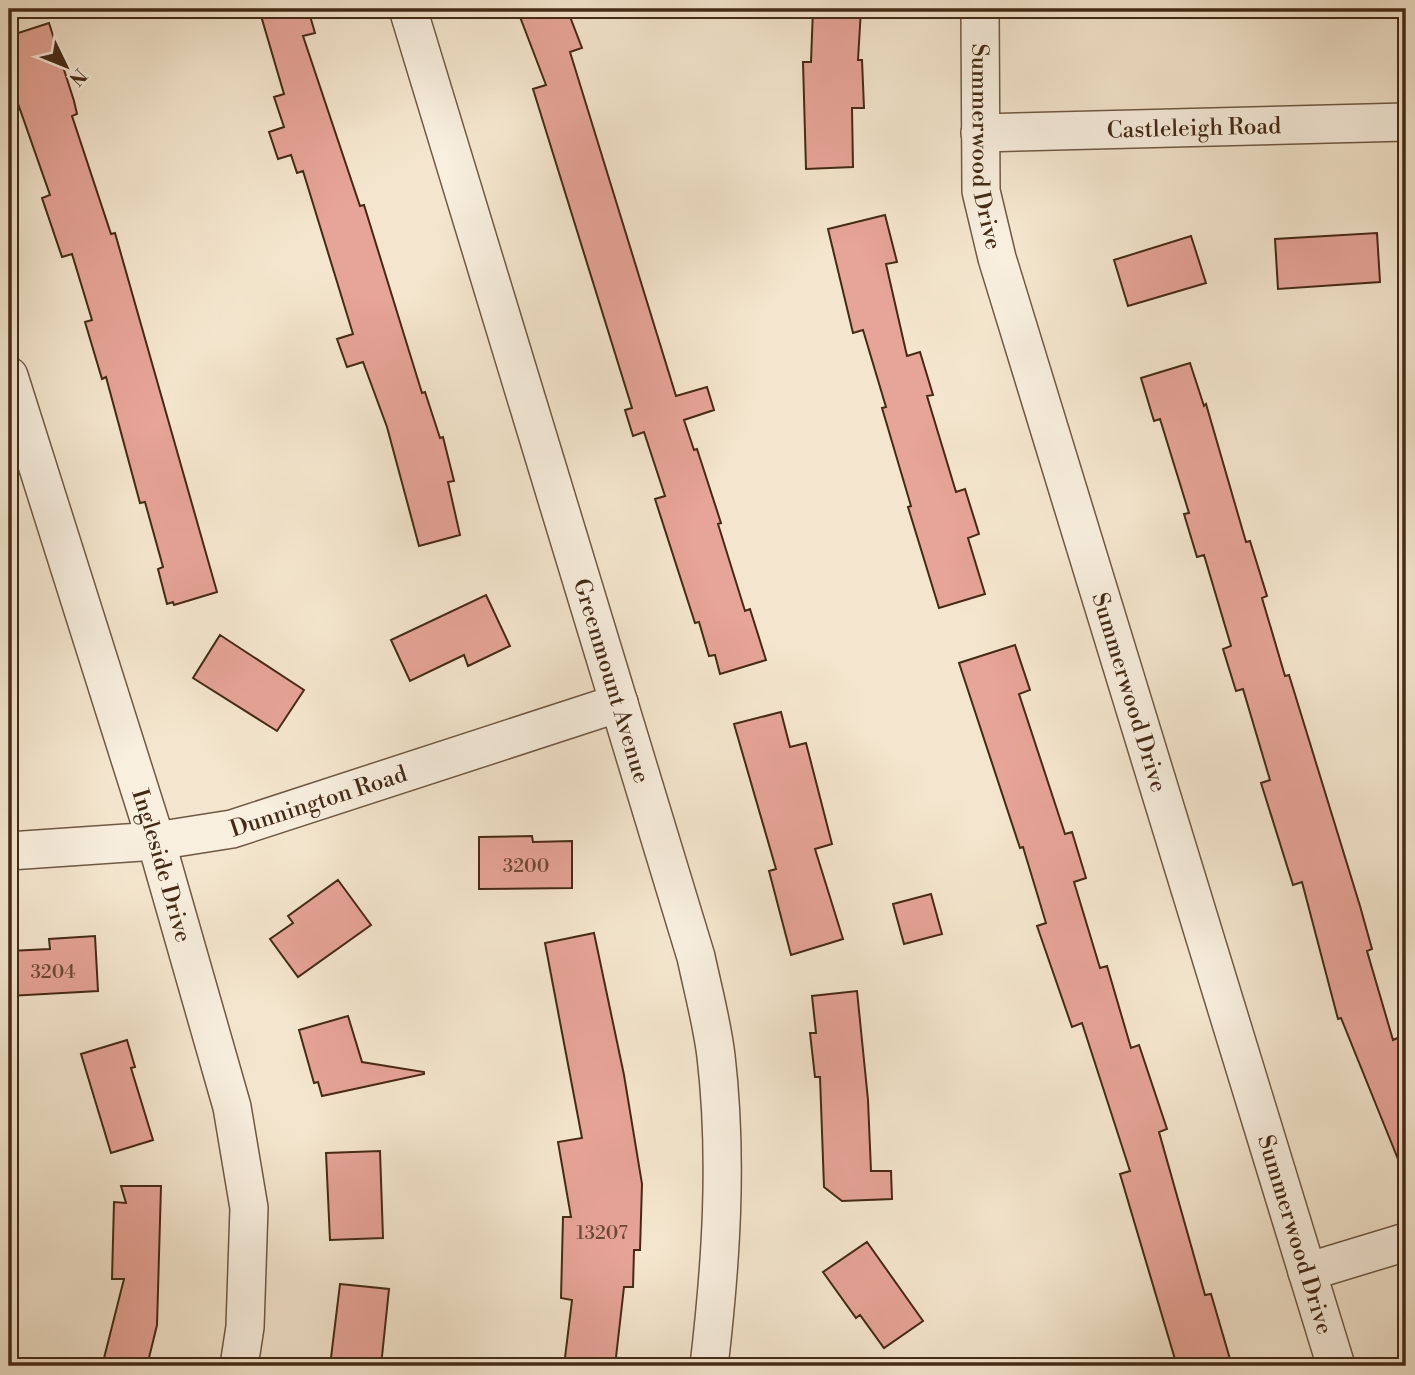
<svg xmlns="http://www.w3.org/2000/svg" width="1415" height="1375" font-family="'Libre Bodoni',serif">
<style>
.building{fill:#e7a498;stroke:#442a15;stroke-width:2}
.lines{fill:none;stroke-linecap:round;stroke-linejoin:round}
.street-casing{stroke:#705943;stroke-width:40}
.street{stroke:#f8efdf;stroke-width:37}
.labels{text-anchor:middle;stroke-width:5;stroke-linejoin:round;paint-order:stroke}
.number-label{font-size:19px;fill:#6d4836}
.street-label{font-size:23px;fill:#442a15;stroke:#f8efdf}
</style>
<rect width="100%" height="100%" fill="#f4e6ce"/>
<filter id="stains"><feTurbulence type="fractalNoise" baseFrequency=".00286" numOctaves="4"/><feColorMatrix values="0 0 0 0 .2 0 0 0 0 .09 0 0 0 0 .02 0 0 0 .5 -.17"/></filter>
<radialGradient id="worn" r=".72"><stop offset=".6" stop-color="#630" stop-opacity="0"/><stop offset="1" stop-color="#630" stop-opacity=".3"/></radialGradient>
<path class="building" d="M259 9H308L315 33 303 36 360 206 364 205 422 393 425 392 440 438 443 437 454 481 448 482 460 535 419 546 387 427 363 362 347 367 337 339 353 334 303 171 297 173 291 155 278 159 269 132 284 127 274 97 284 94Z
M517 9H567L582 48 570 52 676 396 707 387 714 410 684 420 694 450 697 449 721 523 718 524 745 611 750 609 766 660 720 674 715 655 709 656 699 622 695 623 655 499 665 496 644 432 633 436 625 410 632 408 533 89 546 85Z
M813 9H861L858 60H862L864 108H852L853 167 806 169 803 62H811Z
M49 23 74 101 77 114 72 116 111 234 115 233 217 592 174 605 173 602 167 604 158 569 163 567 145 502 140 503 106 377 102 379 85 322 92 320 72 254 62 257 42 198 50 195 9 78V36Z
M885 215 897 262 886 264 907 356 920 352 933 395 927 396 956 492 965 489 979 534 968 538 985 594 939 608 908 507 911 506 882 408 886 407 863 330 853 333 828 229Z
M1377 233 1380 282 1278 289 1275 239Z
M1191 236 1206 283 1128 306 1114 260Z
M1190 363 1204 406 1206 404 1246 542 1250 541 1267 596 1262 598 1285 676 1289 675 1360 906 1372 949 1367 951 1393 1040 1406 1034V1179L1341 1018 1338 1019 1302 882 1293 885 1261 783 1270 780 1243 689 1236 691 1223 649 1231 646 1204 555 1197 557 1184 514 1189 513 1160 419 1154 421 1141 378Z
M486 595 510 646 468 666 464 655 410 681 391 640Z
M220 635 304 690 277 731 193 678Z
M1015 645 1030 690 1019 694 1065 834 1072 832 1086 878 1074 882 1100 968 1107 966 1131 1048 1139 1045 1167 1129 1159 1132 1205 1295 1211 1294 1232 1366H1177L1120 1174 1130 1171 1082 1023 1072 1027 1037 926 1046 923 1023 847 1020 848 959 663Z
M781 712 790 747 806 743 832 844 815 849 843 939 791 955 769 871 776 869 734 724Z
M532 836 533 842 572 841V888L479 889V837Z
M338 880 371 925 298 977 270 939 293 923 288 916Z
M931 894 942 934 904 944 893 904Z
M594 933 624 1075 642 1184 640 1250H634L633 1287H624L615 1366H564L572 1300 561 1298 563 1217H571L558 1142 582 1138 545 943Z
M95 936 98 991 9 996V951L50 949 49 939Z
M857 991 868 1100 871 1171H891L892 1199 842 1201 824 1187 820 1077H815L810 1033H816L812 996Z
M348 1016 362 1062 424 1072V1074L322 1096 318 1082 314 1083 299 1030Z
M127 1040 135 1067 131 1068 153 1140 111 1153 81 1054Z
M380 1151 383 1238 330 1240 326 1153Z
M121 1186H161L157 1325 147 1366H102L124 1279H112L114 1202 126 1203Z
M867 1242 923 1321 884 1348 860 1315 856 1318 823 1272Z
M340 1284 389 1289 381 1366H330Z"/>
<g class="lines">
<g class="street-casing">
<g id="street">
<path id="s1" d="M408 9 696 957C703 990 712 1023 716 1056 728 1159 721 1264 709 1366"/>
<path id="s2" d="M980 9 981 191 997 258 1336 1366"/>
<path id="s3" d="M980 133 1406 122"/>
<path id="s4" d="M9 376 156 841 232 1107 249 1208 245 1327 239 1366"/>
<path id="s5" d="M9 851 156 841 232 829 619 703"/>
<path d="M1307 1272 1406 1242"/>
</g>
</g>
<use href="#street" class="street"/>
</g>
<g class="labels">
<g class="number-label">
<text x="526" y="872">3200</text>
<text x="53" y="978">3204</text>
<text x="602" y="1239">13207</text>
</g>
<g class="street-label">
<text dy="8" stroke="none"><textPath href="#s3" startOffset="214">Castleleigh Road</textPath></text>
<text dy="8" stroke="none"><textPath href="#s2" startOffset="138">Summerwood Drive</textPath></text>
<text dy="8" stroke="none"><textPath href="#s1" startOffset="702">Greenmount Avenue</textPath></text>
<text dy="8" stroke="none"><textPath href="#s2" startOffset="705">Summerwood Drive</textPath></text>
<text dy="8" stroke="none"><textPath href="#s5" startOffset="315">Dunnington Road</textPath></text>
<text dy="8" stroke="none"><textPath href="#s4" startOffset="513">Ingleside Drive</textPath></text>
<text dy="8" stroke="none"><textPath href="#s2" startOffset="1272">Summerwood Drive</textPath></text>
</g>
</g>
<rect width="1415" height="1375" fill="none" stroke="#f4e6ce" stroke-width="35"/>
<rect x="10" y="10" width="1394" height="1354" fill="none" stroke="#442a15" stroke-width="3.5"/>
<rect x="18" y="18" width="1380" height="1340" fill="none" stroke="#442a15" stroke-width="2"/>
<g transform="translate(66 66) rotate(133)" stroke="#f8efdf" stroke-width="5" paint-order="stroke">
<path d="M0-5L12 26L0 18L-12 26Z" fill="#442a15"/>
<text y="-10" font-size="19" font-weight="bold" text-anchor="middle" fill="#442a15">N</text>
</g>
<rect width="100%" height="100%" filter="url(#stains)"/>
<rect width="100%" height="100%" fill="url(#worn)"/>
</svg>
